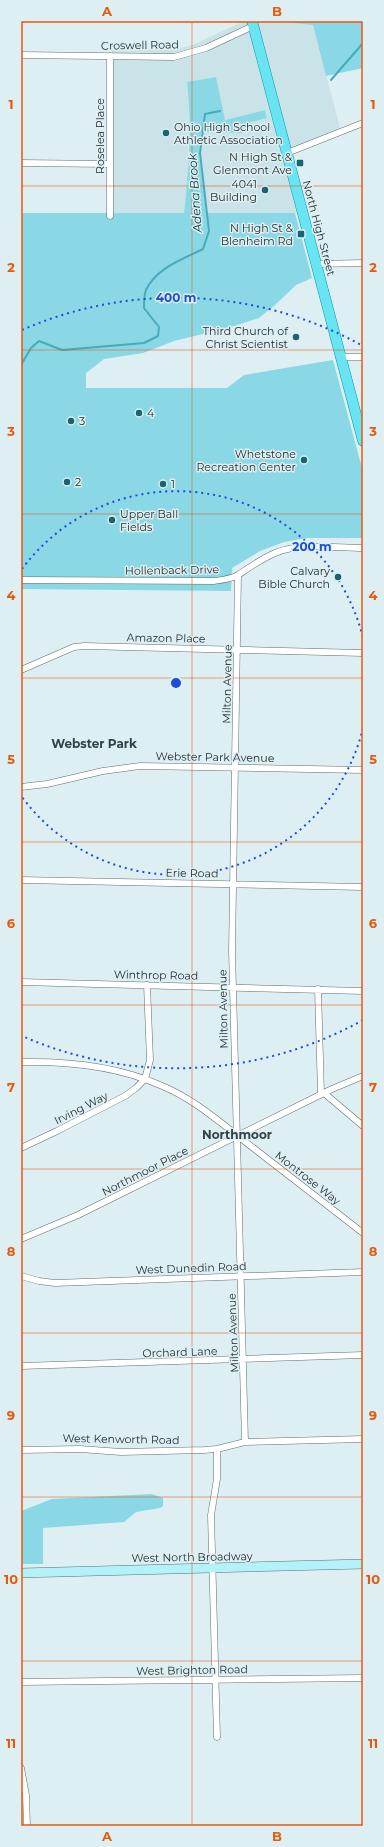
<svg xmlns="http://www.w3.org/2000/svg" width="384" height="1847" font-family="Montserrat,sans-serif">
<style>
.built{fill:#c9e3e8}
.green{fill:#8ad7e5}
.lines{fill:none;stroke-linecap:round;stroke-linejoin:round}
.stream{stroke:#46abbb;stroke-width:2}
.street-casing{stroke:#5e6e70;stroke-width:7}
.secondary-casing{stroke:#5e6e70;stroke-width:10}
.primary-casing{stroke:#0f98a9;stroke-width:11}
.street{stroke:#fff;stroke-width:6}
.secondary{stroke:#b3f2f9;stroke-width:9}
.primary{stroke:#68e4f3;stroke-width:10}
.grid{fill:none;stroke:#e8590c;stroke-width:1;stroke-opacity:0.55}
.ring{fill:none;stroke:#1d4ed8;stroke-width:2;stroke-dasharray:2 4}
.poi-dot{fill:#19646f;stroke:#ddeff3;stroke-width:1.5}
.labels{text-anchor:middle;stroke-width:3;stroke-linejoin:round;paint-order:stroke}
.street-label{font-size:11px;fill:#262d2e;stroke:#ddeff3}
.poi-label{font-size:11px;fill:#262d2e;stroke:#ddeff3;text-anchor:start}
.water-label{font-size:12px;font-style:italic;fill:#03353c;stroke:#ddeff3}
.neighbourhood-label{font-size:12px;font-weight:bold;fill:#344245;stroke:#ddeff3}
.centre{fill:#1d4ed8;stroke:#ddeff3;stroke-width:2}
.ring-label{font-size:12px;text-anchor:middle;font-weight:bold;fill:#1d4ed8;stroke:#ddeff3;stroke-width:3;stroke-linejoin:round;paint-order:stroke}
.neatline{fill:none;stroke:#e8590c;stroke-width:1.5}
.grid-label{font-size:13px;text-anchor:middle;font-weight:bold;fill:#e8590c}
</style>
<rect width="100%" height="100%" fill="#ddeff3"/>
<path class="built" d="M244 21H274L313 25 341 132 288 152 303 210 295 213H208L199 155 201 132 242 133 244 124 267 118 265 110 225 120 215 77 187 82 189 105 188 177 184 213H111L112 50H171L193 45Z"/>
<path class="green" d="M274 21H363V68L326 76 313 25Z
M216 77 225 120 265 110 267 118 244 124 242 133 201 132 199 155 207 213H295L312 278 296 285 275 305 259 318 231 327 174 341 143 353 104 359 86 373V388H227L244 375 333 360 363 472V538H308L284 542 260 551 232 568 231 591 21 589V213H184C189 170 192 125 187 82Z
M152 1494 163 1498V1506L160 1508 136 1512 124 1522 43 1528V1564H21V1511L52 1499Z"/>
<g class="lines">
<path class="stream" d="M331 80 363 43
M21 365 31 348 39 341 62 350 144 343 158 336 159 327 144 308C144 303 144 295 146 290 156 268 183 259 203 249L209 231 200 153 205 114 220 111"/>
<g class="street-casing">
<path id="street" d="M21 55 174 57 206 48 253 26
M287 153 363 123
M21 163 110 164
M110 216V56
M316 264 363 263
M340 357H363
M238 575 232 951 245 1442
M21 580 214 581C222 580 231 579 238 575 250 567 261 559 275 553 302 542 335 548 363 548
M21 670 74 647 84 646 363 653
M21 787 47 784 103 771 140 766 363 770
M21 880 363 887
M21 982 363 991
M318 989 321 1094
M21 1062C68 1061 117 1066 160 1085 192 1098 216 1119 243 1140 283 1171 323 1202 363 1233
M324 1093 363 1126
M21 1148 57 1131 125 1096 136 1088 145 1079 150 1060 147 985
M21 1239 78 1215 332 1089 363 1076
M21 1276 39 1281 55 1283 363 1272
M21 1366 363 1355
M217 1449V1479L211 1515 217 1737
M21 1450 80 1449 121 1452 204 1450 217 1449 245 1442 363 1439
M21 1682 363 1678
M21 1768 26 1795 27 1826"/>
</g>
<g class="secondary-casing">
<path id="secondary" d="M21 1573 363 1564"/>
</g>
<g class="primary-casing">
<path id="primary" d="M252 21 363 441"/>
</g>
<use href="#street" class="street"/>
<use href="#secondary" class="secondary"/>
<use href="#primary" class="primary"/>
</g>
<path class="grid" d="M192 21V1826M21 186H363M21 350H363M21 514H363M21 678H363M21 842H363M21 1005H363M21 1169H363M21 1333H363M21 1497H363M21 1661H363"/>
<g class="ring">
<path d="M363 728A192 192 0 0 1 22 797M22 569A192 192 0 0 1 363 638"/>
<path d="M363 1020A385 385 0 0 1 22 1036M22 330A385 385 0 0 1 363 346"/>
</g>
<g class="poi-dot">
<circle cx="166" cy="133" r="4"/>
<rect x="296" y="159" width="8" height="8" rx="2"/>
<circle cx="265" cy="190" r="4"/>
<rect x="297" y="230" width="8" height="8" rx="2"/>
<circle cx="296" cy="337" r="4"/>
<circle cx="139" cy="413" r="4"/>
<circle cx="71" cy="421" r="4"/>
<circle cx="304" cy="460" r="4"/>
<circle cx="67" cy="482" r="4"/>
<circle cx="163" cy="484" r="4"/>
<circle cx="112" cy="520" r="4"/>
<circle cx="338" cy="577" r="4"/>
</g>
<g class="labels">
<g class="street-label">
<text transform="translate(140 45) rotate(-1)" y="4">Croswell Road</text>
<text transform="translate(100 136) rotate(-90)" y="4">Roselea Place</text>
<text transform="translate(319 228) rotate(75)" y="4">North High Street</text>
<text transform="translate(172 570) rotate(-1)" y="4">Hollenback Drive</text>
<text transform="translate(166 638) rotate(1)" y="4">Amazon Place</text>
<text transform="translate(227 684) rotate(-89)" y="4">Milton Avenue</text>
<text transform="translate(215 757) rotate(1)" y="4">Webster Park Avenue</text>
<text transform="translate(192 873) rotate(1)" y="4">Erie Road</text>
<text transform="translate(156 975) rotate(1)" y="4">Winthrop Road</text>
<text transform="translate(223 1009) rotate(-91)" y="4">Milton Avenue</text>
<text transform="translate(81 1108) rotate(-27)" y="4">Irving Way</text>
<text transform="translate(145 1171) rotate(-27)" y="4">Northmoor Place</text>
<text transform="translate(308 1178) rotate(38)" y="4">Montrose Way</text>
<text transform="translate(191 1268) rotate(-2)" y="4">West Dunedin Road</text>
<text transform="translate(233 1333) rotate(-92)" y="4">Milton Avenue</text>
<text transform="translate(180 1352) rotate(-2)" y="4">Orchard Lane</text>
<text transform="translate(121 1439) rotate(1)" y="4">West Kenworth Road</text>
<text transform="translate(192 1557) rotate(-1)" y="4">West North Broadway</text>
<text transform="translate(192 1670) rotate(-1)" y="4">West Brighton Road</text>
</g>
<g class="poi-label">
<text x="174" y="131">Ohio High School<tspan x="174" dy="13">Athletic Association</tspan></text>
<text x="292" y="161" text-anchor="end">N High St &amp;<tspan x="292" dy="13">Glenmont Ave</tspan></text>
<text x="257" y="188" text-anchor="end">4041<tspan x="257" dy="13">Building</tspan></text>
<text x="293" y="232" text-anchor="end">N High St &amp;<tspan x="293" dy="13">Blenheim Rd</tspan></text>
<text x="288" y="335" text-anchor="end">Third Church of<tspan x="288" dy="13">Christ Scientist</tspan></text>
<text x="147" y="417">4</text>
<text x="79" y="425">3</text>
<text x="296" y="458" text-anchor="end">Whetstone<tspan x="296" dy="13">Recreation Center</tspan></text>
<text x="75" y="486">2</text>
<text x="171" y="488">1</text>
<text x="120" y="518">Upper Ball<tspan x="120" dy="13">Fields</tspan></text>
<text x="330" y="575" text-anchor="end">Calvary<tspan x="330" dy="13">Bible Church</tspan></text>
</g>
<g class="water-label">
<text transform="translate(195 193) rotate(-94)" y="4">Adena Brook</text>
</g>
<g class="neighbourhood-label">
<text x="94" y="748">Webster Park</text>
<text x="237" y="1139">Northmoor</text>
</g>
</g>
<circle cx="176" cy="683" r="6" class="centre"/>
<g class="ring-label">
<text x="176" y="302">400 m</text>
<text x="312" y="551">200 m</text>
</g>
<rect width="384" height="1847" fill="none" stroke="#ddeff3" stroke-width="44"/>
<rect x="22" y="22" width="340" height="1803" class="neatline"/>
<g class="grid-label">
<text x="107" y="16">A</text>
<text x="277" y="16">B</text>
<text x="11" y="109">1</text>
<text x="373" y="109">1</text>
<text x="11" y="272">2</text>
<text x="373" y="272">2</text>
<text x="11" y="436">3</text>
<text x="373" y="436">3</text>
<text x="11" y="600">4</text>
<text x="373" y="600">4</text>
<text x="11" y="764">5</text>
<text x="373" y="764">5</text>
<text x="11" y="928">6</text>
<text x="373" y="928">6</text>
<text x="11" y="1092">7</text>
<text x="373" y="1092">7</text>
<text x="11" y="1256">8</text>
<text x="373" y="1256">8</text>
<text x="11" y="1420">9</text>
<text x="373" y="1420">9</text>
<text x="11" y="1584">10</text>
<text x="373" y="1584">10</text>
<text x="11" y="1748">11</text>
<text x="373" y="1748">11</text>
<text x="107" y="1841">A</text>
<text x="277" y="1841">B</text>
</g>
</svg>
